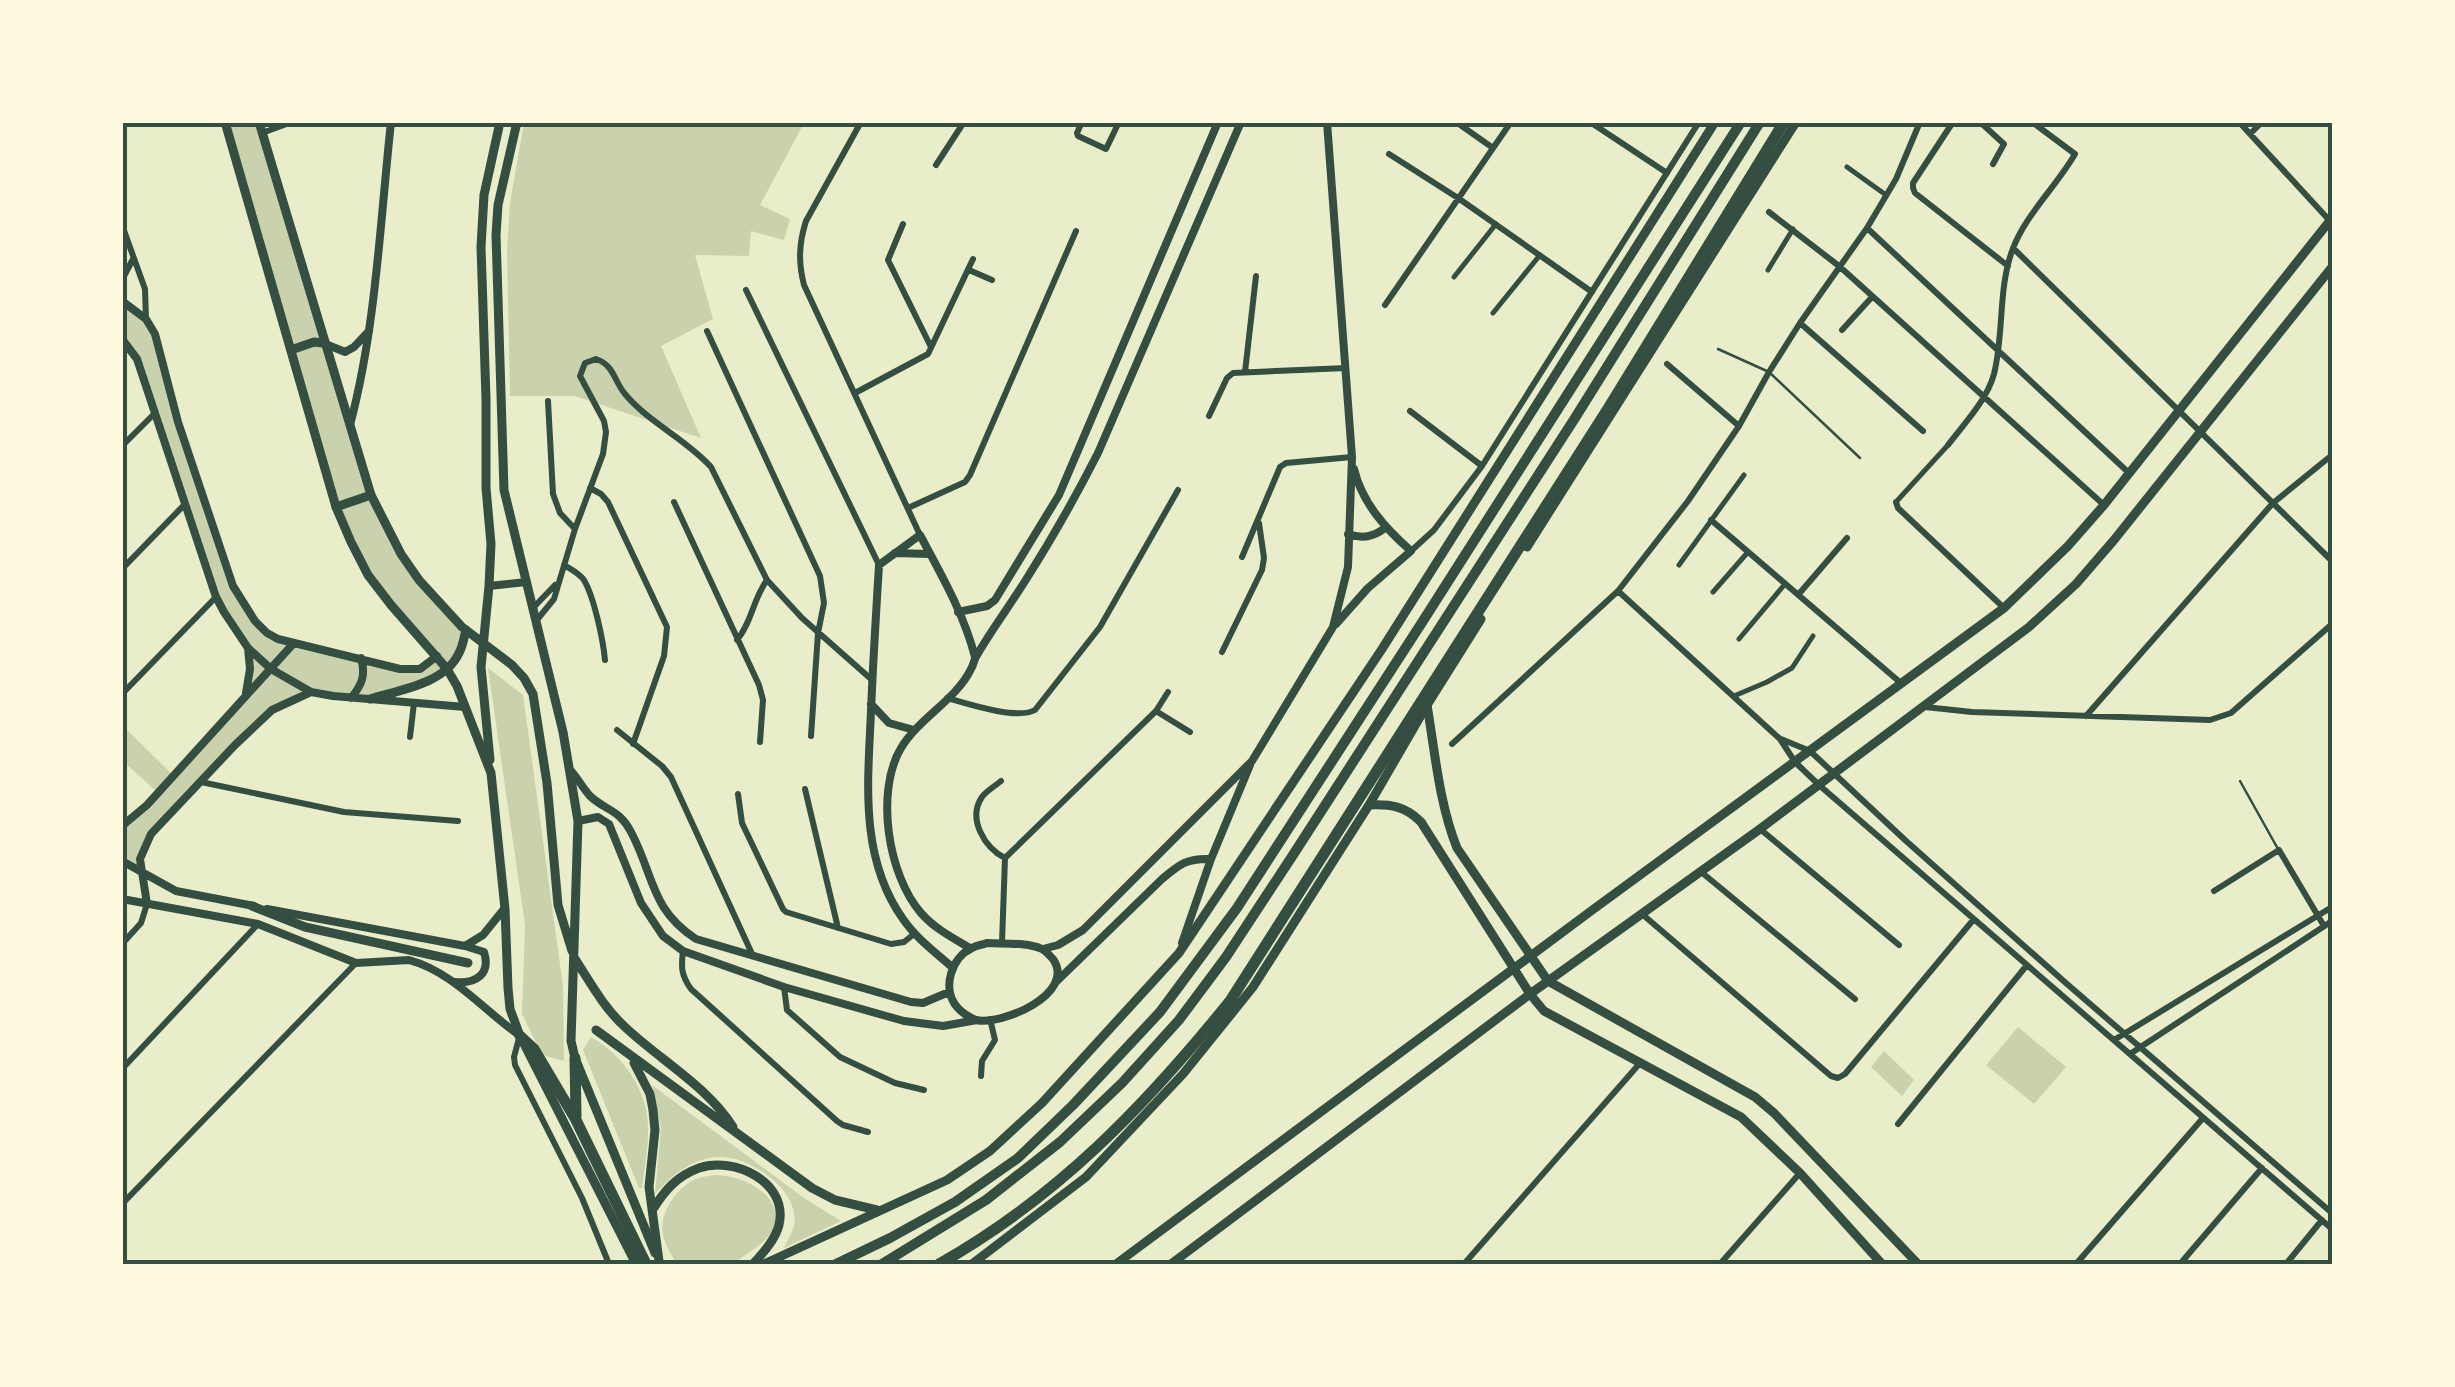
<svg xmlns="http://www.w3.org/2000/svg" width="2455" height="1387" font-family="Ubuntu,sans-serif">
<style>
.green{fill:#cad2ad}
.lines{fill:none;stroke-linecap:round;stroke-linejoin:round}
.service{stroke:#344e41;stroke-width:2.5}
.pedestrian{stroke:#344e41;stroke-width:5}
.minor{stroke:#344e41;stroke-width:6}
.tertiary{stroke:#344e41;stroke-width:8}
.secondary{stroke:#344e41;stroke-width:9}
.primary{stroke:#344e41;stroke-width:9}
.trunk{stroke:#344e41;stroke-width:10}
.motorway{stroke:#344e41;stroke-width:11}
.neatline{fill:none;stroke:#344e41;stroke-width:4}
</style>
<rect width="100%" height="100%" fill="#e9edc9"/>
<path class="green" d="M226 123H257L385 530 464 630 462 642 447 667 371 578 337 506Z
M524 123H804L760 205 790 219 784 240 751 231 749 256 695 255 713 319 661 346 701 438 575 396H510L507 251 510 203Z
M122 303 146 320 160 353 232 587 266 634 360 660 363 676 350 696 312 691 289 679 249 647 217 596 138 359 123 338Z
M249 650 310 692 275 707 151 834 140 872 123 860V827L158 793 123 761V726L173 775 247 694Z
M436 657 446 669C424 685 379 699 352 697L358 690 362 659 419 669Z
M488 668 523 695 563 986 564 1061 542 1055 522 1014 525 925Z
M2018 1027 2066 1067 2034 1104 1986 1065Z
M591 1037C625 1056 650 1094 648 1133 648 1151 644 1170 642 1188H639L583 1050Z
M1884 1051 1914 1080 1902 1096 1871 1067Z
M652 1085 804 1198 841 1221 784 1248C787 1241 792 1233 794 1226 801 1191 752 1158 722 1157 695 1156 672 1175 655 1194L661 1128Z
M715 1175C762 1176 804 1218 751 1251 745 1255 738 1261 731 1263 719 1268 691 1264 676 1264 672 1255 665 1245 663 1235 658 1213 679 1184 699 1178 705 1176 710 1176 715 1175Z"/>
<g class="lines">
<path class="service" d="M1718 349 1769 372 1860 458
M2240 781 2278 849"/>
<path class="pedestrian" d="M1847 167 1886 195
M1768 270 1793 229
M1454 277 1496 224
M1493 313 1540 255
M1896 502 1948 445
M1679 565 1744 475
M1713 592 1748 552
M1739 639 1785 584
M1734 696 1767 682 1792 668 1813 636"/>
<path class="minor" d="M861 122 806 221C799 243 798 262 804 285L920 535
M1082 122 1077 133 1078 136 1106 149 1119 122
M1456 122 1493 148
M1590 122 1667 173
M1953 122 1913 183V188L1915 193 2008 266
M1980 122 2004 144 1993 164
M2239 122 2330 221
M262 133 292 122
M2250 134 2262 122
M1389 154 1458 198 1592 292
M936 165 964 122
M1769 212 1839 266 2104 505
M903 224 888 260 931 347
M122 225 145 289 146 319
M1867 228 2129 473
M2013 248 2332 561
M969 270 992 280
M122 280 133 259
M746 290 879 565
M1385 305 1511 122
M1800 323 1923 431
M1842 330 1872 297
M707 331 820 576 824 603 818 633 811 736
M1667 364 1739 426
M1245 372 1256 276
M855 393 928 354 973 259
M548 401 553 494 560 513 575 529
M1410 411 1482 466
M1209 416 1227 378 1233 373 1346 368
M1948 445C1964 424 1987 400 1994 374 2004 334 1998 290 2012 251 2025 215 2056 187 2075 154L2032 122
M122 446 155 413
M590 488 601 494 608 502 667 627 664 656 633 744
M674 502 759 685 763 700 760 742
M1896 502 1898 508 2004 608
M908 508 965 482 970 475 1076 231
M1711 520 1902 684
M1411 551 1434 530 1482 466 1699 122
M1242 557 1280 467 1286 463 1352 457
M564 565C571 569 579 573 584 580 594 597 603 639 605 660
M122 569 185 504
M1618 591 1780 739 1795 762 1819 785 2332 1229
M1798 595 1847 538
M533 608 555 585
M536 621 554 599 575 529 603 454 606 432 604 421 580 376 585 363 596 359C614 365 614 381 625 394 649 423 686 439 711 467L767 580 802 618 871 679
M737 640C752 622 753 599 767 580
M1222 652 1262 570 1264 558 1259 523
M122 694 216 597
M947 698C968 704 1017 720 1035 710L1100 627 1178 490
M1925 707 1972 712 2210 720 2231 713 2332 624
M1156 711 1190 732
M2086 716 2273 503 2332 455
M617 730 662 766 671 777 753 956
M410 737 414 703
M1781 739 1810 751 1905 840 2067 984 2332 1213
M1452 744 1618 591 1688 501 1739 426 1769 372 1800 323 1867 228 1896 179 1920 122
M1001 781C995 786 986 791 982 797 967 819 985 848 1005 858
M201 782 344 812 458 821
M805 789 838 928
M738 794 742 823 783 909 786 912 891 944 904 942 914 934
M1760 829 1899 945
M1700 871 1855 999
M2214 891 2279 850 2324 926
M1642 914 1831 1076 1838 1078 1845 1074 1974 919
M1002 943 1005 858 1156 711 1168 692
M122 944 141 923 147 904
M683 951C681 967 681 975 691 989L837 1121 843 1125 868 1132
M784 987 787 1010 840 1057 895 1083 924 1090
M519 1038 514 1057 515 1065 582 1198 609 1264
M2114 1040 2332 907
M2130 1054 2332 921
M122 1069 258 924
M981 1076 982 1061 995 1040 990 1019
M1898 1124 2027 965
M122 1204 356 963
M1464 1264 1641 1062
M1720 1264 1800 1173
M2076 1264 2203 1118
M2180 1264 2262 1168
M2286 1264 2322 1220"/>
<path class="tertiary" d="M122 301 146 319 155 334 178 422 233 586 255 621 267 633 278 639 400 669H420L437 656
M122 339 137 359 216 597 224 612 248 648 271 669 311 692 333 696 465 707
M323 343 345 352 354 347 369 331
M350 425C376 327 380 223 391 122
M1348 534C1363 539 1373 537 1385 528
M895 553 930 554
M489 586 526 582
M958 612 987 606 995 600 1059 495 1218 122
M1336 624 1368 588 1411 551C1386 529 1362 503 1354 469
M246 693 250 669 248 648
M351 698C362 685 366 675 361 658
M871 704 889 723 914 730
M571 771C578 779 583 788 590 796 606 811 619 809 631 832 654 875 650 909 696 939L911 1002 923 1003 949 992
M578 821 598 817 609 824 641 903 663 936 683 951 784 987 904 1021 943 1026 977 1020
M122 826 147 805 293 644
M122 861 176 891 254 906
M122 899 258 924 356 963 409 960C453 972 482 1009 519 1035
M147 904 140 859 151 834 235 745 272 710 311 692
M267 909 465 946 483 935 504 909
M987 943C1003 944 1027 942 1042 949 1046 951 1050 956 1053 959 1077 994 1001 1026 976 1020 970 1018 961 1012 957 1007 941 988 952 957 972 948 977 945 982 945 987 943Z
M1182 943 1211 859 1250 765
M970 948C953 938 935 929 921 913 888 875 875 792 901 748 919 718 956 700 971 669 974 664 974 659 977 655 992 629 1011 604 1027 578 1053 537 1076 496 1098 453L1241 122
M1043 949 1058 945 1083 930 1252 761 1333 627 1348 567 1352 457 1327 122
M952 967C935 952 916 938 903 919 859 857 868 782 871 711 873 662 876 614 879 565L920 535C941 574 964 614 975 657
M455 982C476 984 491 974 484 952L465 946
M1056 982 1162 879C1180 864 1187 858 1211 859"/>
<path class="secondary" d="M225 122 336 507 351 542 368 575 391 605 447 669 457 686 491 773 505 909 508 988 510 1009 520 1036 636 1264
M259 122 371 495 401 554 419 580 462 627 512 665 524 678 533 694 547 783 558 905 572 951
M517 122 498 205 496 235 504 490 563 732 578 821 571 1041 575 1058 655 1253
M1427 705C1435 752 1439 803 1457 848L1548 981 1755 1097 1774 1113 1918 1264
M490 760 481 667 489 586 491 544 486 488V399L481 247 484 195 500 122
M1369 805C1391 804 1405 806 1421 822L1530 994 1544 1011 1741 1117 1800 1173 1882 1264"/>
<path class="primary" d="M291 350 314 342 323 343
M336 507 371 495
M1527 547 1796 122
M370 699C399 690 445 684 459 653 463 646 464 637 466 630
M252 906 305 927 468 963
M575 959C590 982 604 1008 625 1027 660 1060 707 1086 733 1127
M596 1030 812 1188 835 1200 877 1210
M634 1063 650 1094 653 1110 655 1130 649 1187 659 1261
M653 1209C665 1190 677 1176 699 1168 734 1156 789 1182 779 1225 775 1240 763 1253 753 1264
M764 1264 947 1180 990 1151 1042 1103 1179 953 1382 649 1715 122
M972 1264 1086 1177 1183 1074 1253 987 1369 805 1427 705 1481 619
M1116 1264 1591 911 2004 608 2068 546 2104 505 2332 218
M1171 1264 1530 994 1760 829 2029 627 2076 584 2114 540 2332 267"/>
<path class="trunk" d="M836 1264 890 1238 955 1202 1018 1158 1073 1105 1160 1012 1237 908 1421 624 1741 122
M882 1264 986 1200 1060 1142 1122 1083 1179 1020 1226 957 1293 855 1575 418 1760 122"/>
<path class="motorway" d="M520 1036 534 1049 576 1120 646 1264
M575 1058 576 1116
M939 1264C1058 1197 1145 1106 1230 1001L1609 407 1784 122"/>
</g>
<rect width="2455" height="1387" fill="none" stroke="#fefae0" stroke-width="250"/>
<rect x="125" y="125" width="2205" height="1137" class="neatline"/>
</svg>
